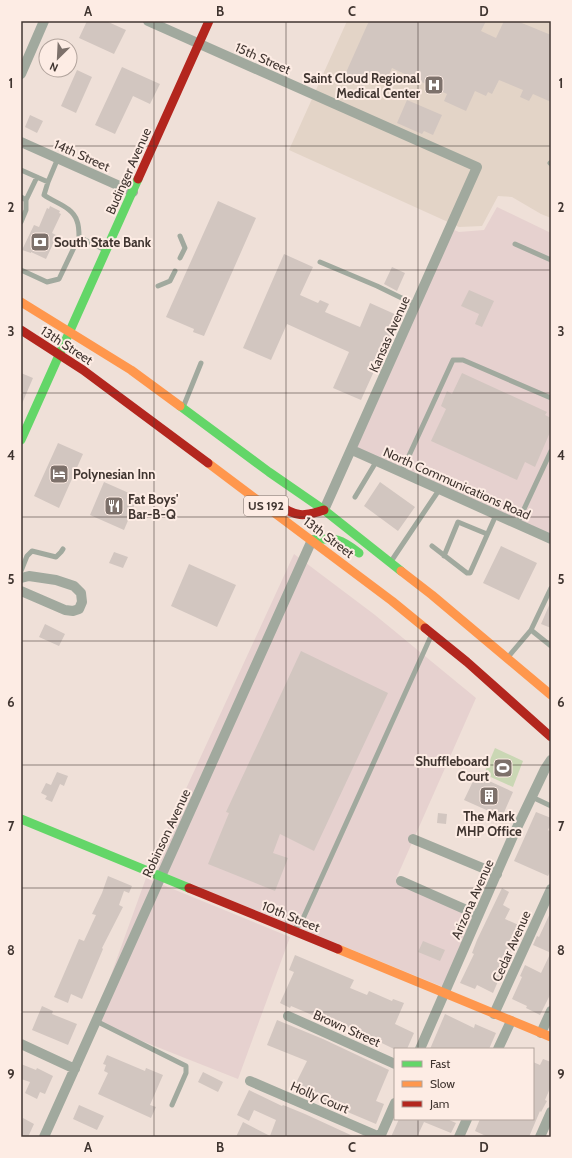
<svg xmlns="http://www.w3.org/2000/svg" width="572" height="1158" font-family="Cabin,sans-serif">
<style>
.industrial{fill:#e6d1cf}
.medical{fill:#e3d4c7}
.green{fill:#cad7b4}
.building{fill:#d2c6c0}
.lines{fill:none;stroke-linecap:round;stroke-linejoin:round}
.lane{stroke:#a1a99e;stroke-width:5}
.street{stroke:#a1a99e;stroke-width:10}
.fast{stroke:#63d668;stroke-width:9}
.slow{stroke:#ff974d;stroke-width:9}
.jam{stroke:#b3261e;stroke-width:9}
.grid{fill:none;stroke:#403530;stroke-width:1;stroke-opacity:0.55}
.labels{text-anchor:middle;stroke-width:4;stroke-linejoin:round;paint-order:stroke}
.shield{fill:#fdece4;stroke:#796c66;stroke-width:1}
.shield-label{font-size:12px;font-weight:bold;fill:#403530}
.street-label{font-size:13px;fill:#403530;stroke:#fdece4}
.poi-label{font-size:13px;font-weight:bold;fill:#403530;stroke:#fdece4;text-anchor:start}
.neatline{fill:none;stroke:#403530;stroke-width:1.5}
.grid-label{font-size:13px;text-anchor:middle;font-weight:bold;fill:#403530}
</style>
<rect width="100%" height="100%" fill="#efe0d8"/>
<path class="industrial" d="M497 207 551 233V539L347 452 447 227 459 232 484 230Z
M294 554 375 615 476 698 396 879 476 917 443 987 150 867Z
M146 878 290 937 238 1079 94 1022Z"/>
<path class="medical" d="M347 21H551V218L541 214 512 197 498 196 482 226 459 227 289 150Z"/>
<path class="green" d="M495 748 523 761 513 787 484 774Z"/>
<path class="building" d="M87 21H106L126 30 114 54 79 38Z
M369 21H486L481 31 496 38 504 21H517L551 35V102L533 94 529 101 520 97 523 90 499 80 492 94 488 92 486 96 475 91 466 111 444 101 447 94 392 68 385 83 367 74 363 86 344 77Z
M122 67 160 84 150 104 133 96 115 134 95 125Z
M77 70 92 77 76 113 61 106Z
M407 100 442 115 433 135 424 131 422 134 397 123Z
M30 115 43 121 37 133 25 127Z
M218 201 256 218 204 336 193 332 194 329 166 317Z
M50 206 60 211 59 213 61 214 52 233 58 236 55 244H53L46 259 31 252V253L22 250 34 225 39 227 47 208 49 209Z
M284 254 313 267 300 295 318 303 320 300 329 304 325 312 360 327 370 303 399 316 361 400 333 388 349 352 287 324 271 360 243 348Z
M392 267 405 273 397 291 384 284Z
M469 290 494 301 482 327 475 324 479 314 461 306Z
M21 373 33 378 21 406Z
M462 373 547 412 545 415 551 418V430L535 467 525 462 517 480 431 441 446 409 441 406 447 391 452 394Z
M58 443 83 454 59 508 34 496Z
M104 482 138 497 124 530 90 515Z
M380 482 415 507 398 531 364 506Z
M501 546 537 563 519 600 483 583Z
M114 552 128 557 123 568 109 563Z
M189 564 236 585 217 627 171 606Z
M551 601V628L541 624Z
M45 624 65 634 59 646 39 637Z
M301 651 388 693 314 851 280 834 273 853 288 858 275 891 208 864 229 813 226 812Z
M57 772 68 776 64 786 60 784 52 802 45 799 47 796 41 793 46 783 51 785Z
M476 775 513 792 502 817 464 800Z
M536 812 551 818V823L548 830 551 832V870L548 876 514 861Z
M438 813 447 814 446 824 437 823Z
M108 876 132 886 129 893 124 891 119 905 123 907 102 948 103 949 82 999 71 994 68 1003 54 997 79 939 84 941 96 915 92 914 102 893Z
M502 888 509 892 503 905 510 909 505 919 523 927 516 942H517L513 951H511L493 993 477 985 475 989 460 983 474 954 472 953 477 940Z
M551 911V947L549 952 533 945 537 936 539 937Z
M423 941 445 950 440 961 418 952Z
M551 952V993L540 1015 526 1008 527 1006 512 999 522 977 520 976 525 965 541 973Z
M295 955 354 980 350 988 367 995 369 991 392 1001 393 999 404 1003 395 1024 414 1033 407 1049H394L349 1027 348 1028 326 1018 325 1021 310 1014 291 1006 290 1008 280 1003 294 972 289 970Z
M42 1006 53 1011 52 1014 77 1024 68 1045 32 1030Z
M445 1014 474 1028 475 1024 496 1033 489 1049H430Z
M277 1020 323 1039 389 1070 376 1101 384 1104 376 1124 293 1089 307 1061 267 1045Z
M107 1055 145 1071 146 1068 163 1075 150 1105 156 1107 151 1118 98 1094 108 1073 104 1071 106 1065 103 1064Z
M543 1059 551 1062V1086L545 1100 547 1101 541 1112 540 1111 529 1137H488L475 1131 480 1119H533V1062L540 1065Z
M21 1064 36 1070 37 1068 53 1076 45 1094 40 1092 37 1099 25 1093 30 1082 21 1079Z
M203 1072 223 1082 218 1092 198 1082Z
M249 1090 282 1106 283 1105 305 1114 355 1137H236L243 1122 270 1136 276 1120 254 1110 249 1121 237 1115Z
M79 1105 104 1116 97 1130 73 1119Z
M23 1118 34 1124 28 1137H21V1123Z
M399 1119H447L456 1123 451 1133 424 1122 417 1137H391Z"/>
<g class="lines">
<path class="lane" d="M58 158 48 182 44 195C55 203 73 207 77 221 79 226 79 232 79 237
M550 163 551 164
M21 170 48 182
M21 197 26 200V210L21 222
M26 200 37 177
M180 236 185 248 180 258
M515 244 551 260
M320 262 377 286 416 305
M21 270 47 282 59 279 79 237 105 250
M158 286 170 281 175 271
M184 405 201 363
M401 473 453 360H463L551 398
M355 497 376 462
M517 524 551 451
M432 546 467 573H470L496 515
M444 556 458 522 487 534
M392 560 439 490
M21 571 27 556 32 551 56 557 61 552 63 549
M531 630 551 646
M509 656 531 630 551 588
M532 797 551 806
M294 929 301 923 431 636
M96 1021 186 1066V1073L172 1105"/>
<path class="street" d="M148 21 477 167 324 510
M21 74 44 21
M21 142 133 192
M352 450 551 539
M21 578 29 576 56 580 74 586 81 593 82 602 79 609 73 611 65 610 21 591
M413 839 497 874
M401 881 478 915
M494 1014 551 889
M288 1016 395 1064
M541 1033 551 1011
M21 1044 75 1069
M420 1049 513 836 545 769 551 760
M498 1049 511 1021
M250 1081 380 1137
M44 1137 312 540
M380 1137 395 1103
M459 1137 467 1119
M540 1137 551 1112"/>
<path class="fast" d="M180 406 269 472 324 510 401 571
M21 440 138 179
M312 540C335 537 341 539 359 553
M21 819 189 888"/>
<path class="slow" d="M21 302 131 370 180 406
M208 463 392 601 425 628
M401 571 432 595 551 695
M338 949 551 1037"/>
<path class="jam" d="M138 179 209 21
M21 330 83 370 208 463
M278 504C295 517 304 517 324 510
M425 628 467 662 551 737
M189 888 338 949"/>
</g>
<path class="grid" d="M154 21V1137M286 21V1137M418 21V1049M21 146H551M21 270H551M21 393H551M21 517H551M21 641H551M21 765H551M21 888H551M21 1012H551M418 1119V1137"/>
<defs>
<g id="hospital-square" transform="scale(1)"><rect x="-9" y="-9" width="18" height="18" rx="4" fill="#7d716b" stroke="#fdece4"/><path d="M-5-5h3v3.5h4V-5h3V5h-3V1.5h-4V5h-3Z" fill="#fff"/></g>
<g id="bank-square" transform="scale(1)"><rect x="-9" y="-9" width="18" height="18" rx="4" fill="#7d716b" stroke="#fdece4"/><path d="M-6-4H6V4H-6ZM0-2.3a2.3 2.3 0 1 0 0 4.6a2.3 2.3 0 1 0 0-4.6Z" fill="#fff"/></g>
<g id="hotel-square" transform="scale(1)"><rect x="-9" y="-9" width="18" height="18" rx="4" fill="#7d716b" stroke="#fdece4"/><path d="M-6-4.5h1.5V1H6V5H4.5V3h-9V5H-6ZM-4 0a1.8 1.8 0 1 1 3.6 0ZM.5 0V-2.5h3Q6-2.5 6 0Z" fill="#fff"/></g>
<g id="restaurant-square" transform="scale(1)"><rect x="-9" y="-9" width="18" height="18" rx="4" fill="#7d716b" stroke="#fdece4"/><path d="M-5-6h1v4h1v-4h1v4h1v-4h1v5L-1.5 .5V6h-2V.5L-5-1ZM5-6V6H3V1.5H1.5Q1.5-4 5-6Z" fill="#fff"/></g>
<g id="stadium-square" transform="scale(1)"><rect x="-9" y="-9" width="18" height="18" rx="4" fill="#7d716b" stroke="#fdece4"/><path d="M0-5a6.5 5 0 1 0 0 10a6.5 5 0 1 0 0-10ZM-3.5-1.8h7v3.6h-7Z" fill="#fff"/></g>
<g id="building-square" transform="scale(1)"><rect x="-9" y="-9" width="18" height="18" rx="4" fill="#7d716b" stroke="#fdece4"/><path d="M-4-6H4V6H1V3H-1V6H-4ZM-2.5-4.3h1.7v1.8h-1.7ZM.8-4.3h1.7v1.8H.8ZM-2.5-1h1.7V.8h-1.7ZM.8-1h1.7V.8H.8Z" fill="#fff"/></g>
</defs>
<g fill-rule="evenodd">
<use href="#hospital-square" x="434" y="85"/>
<use href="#bank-square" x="40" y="242"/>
<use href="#hotel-square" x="59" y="474"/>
<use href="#restaurant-square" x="114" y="506"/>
<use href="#stadium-square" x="503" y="768"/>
<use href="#building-square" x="489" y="796"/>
</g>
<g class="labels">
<rect class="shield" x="244" y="496" width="44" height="20" rx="3"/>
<g class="shield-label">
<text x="266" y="510">US 192</text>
</g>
<g class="street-label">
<text transform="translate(263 58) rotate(24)" y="5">15th Street</text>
<text transform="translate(82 155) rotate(24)" y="5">14th Street</text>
<text transform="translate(128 171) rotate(-66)" y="5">Budinger Avenue</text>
<text transform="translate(389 334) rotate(-66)" y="5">Kansas Avenue</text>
<text transform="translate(67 345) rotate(33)" y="5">13th Street</text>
<text transform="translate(457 483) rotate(24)" y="5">North Communications Road</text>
<text transform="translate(329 537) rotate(37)" y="5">13th Street</text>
<text transform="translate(166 833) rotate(-65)" y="5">Robinson Avenue</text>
<text transform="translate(472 899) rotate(-66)" y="5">Arizona Avenue</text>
<text transform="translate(291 916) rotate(22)" y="5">10th Street</text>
<text transform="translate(511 946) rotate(-66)" y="5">Cedar Avenue</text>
<text transform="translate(347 1028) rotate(24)" y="5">Brown Street</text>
<text transform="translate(320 1097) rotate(23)" y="5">Holly Court</text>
</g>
<g class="poi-label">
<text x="420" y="83" text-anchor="end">Saint Cloud Regional<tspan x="420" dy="15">Medical Center</tspan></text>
<text x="54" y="247">South State Bank</text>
<text x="73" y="479">Polynesian Inn</text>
<text x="128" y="504">Fat Boys'<tspan x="128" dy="15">Bar-B-Q</tspan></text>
<text x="489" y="766" text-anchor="end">Shuffleboard<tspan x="489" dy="15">Court</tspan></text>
<text x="489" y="821" text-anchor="middle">The Mark<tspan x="489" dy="15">MHP Office</tspan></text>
</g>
</g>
<rect width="572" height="1158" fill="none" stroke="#fdece4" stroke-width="44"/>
<rect x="394" y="1048" width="140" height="72" fill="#fdece4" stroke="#b1a39c"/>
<rect x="402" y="1061" width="20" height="6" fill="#63d668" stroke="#b1a39c"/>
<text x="430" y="1068" font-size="12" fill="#403530">Fast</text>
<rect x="402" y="1081" width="20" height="6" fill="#ff974d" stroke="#b1a39c"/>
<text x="430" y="1088" font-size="12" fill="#403530">Slow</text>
<rect x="402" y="1101" width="20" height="6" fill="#b3261e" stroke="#b1a39c"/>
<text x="430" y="1108" font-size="12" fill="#403530">Jam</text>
<g transform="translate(58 58) rotate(204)"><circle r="19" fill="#fdece4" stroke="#b1a39c"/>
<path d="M0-3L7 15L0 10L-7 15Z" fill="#7d716b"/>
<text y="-6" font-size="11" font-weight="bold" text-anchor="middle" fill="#403530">N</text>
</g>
<rect x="22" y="22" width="528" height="1114" class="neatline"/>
<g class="grid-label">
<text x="88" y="16">A</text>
<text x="220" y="16">B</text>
<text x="352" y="16">C</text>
<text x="484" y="16">D</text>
<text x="11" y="88">1</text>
<text x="561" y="88">1</text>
<text x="11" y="212">2</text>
<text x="561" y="212">2</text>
<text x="11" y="336">3</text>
<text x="561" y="336">3</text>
<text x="11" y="460">4</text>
<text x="561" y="460">4</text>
<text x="11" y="584">5</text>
<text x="561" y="584">5</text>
<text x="11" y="707">6</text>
<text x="561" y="707">6</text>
<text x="11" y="831">7</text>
<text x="561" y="831">7</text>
<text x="11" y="955">8</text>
<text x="561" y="955">8</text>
<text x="11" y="1079">9</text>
<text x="561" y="1079">9</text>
<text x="88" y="1152">A</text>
<text x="220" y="1152">B</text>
<text x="352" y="1152">C</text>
<text x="484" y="1152">D</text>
</g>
</svg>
